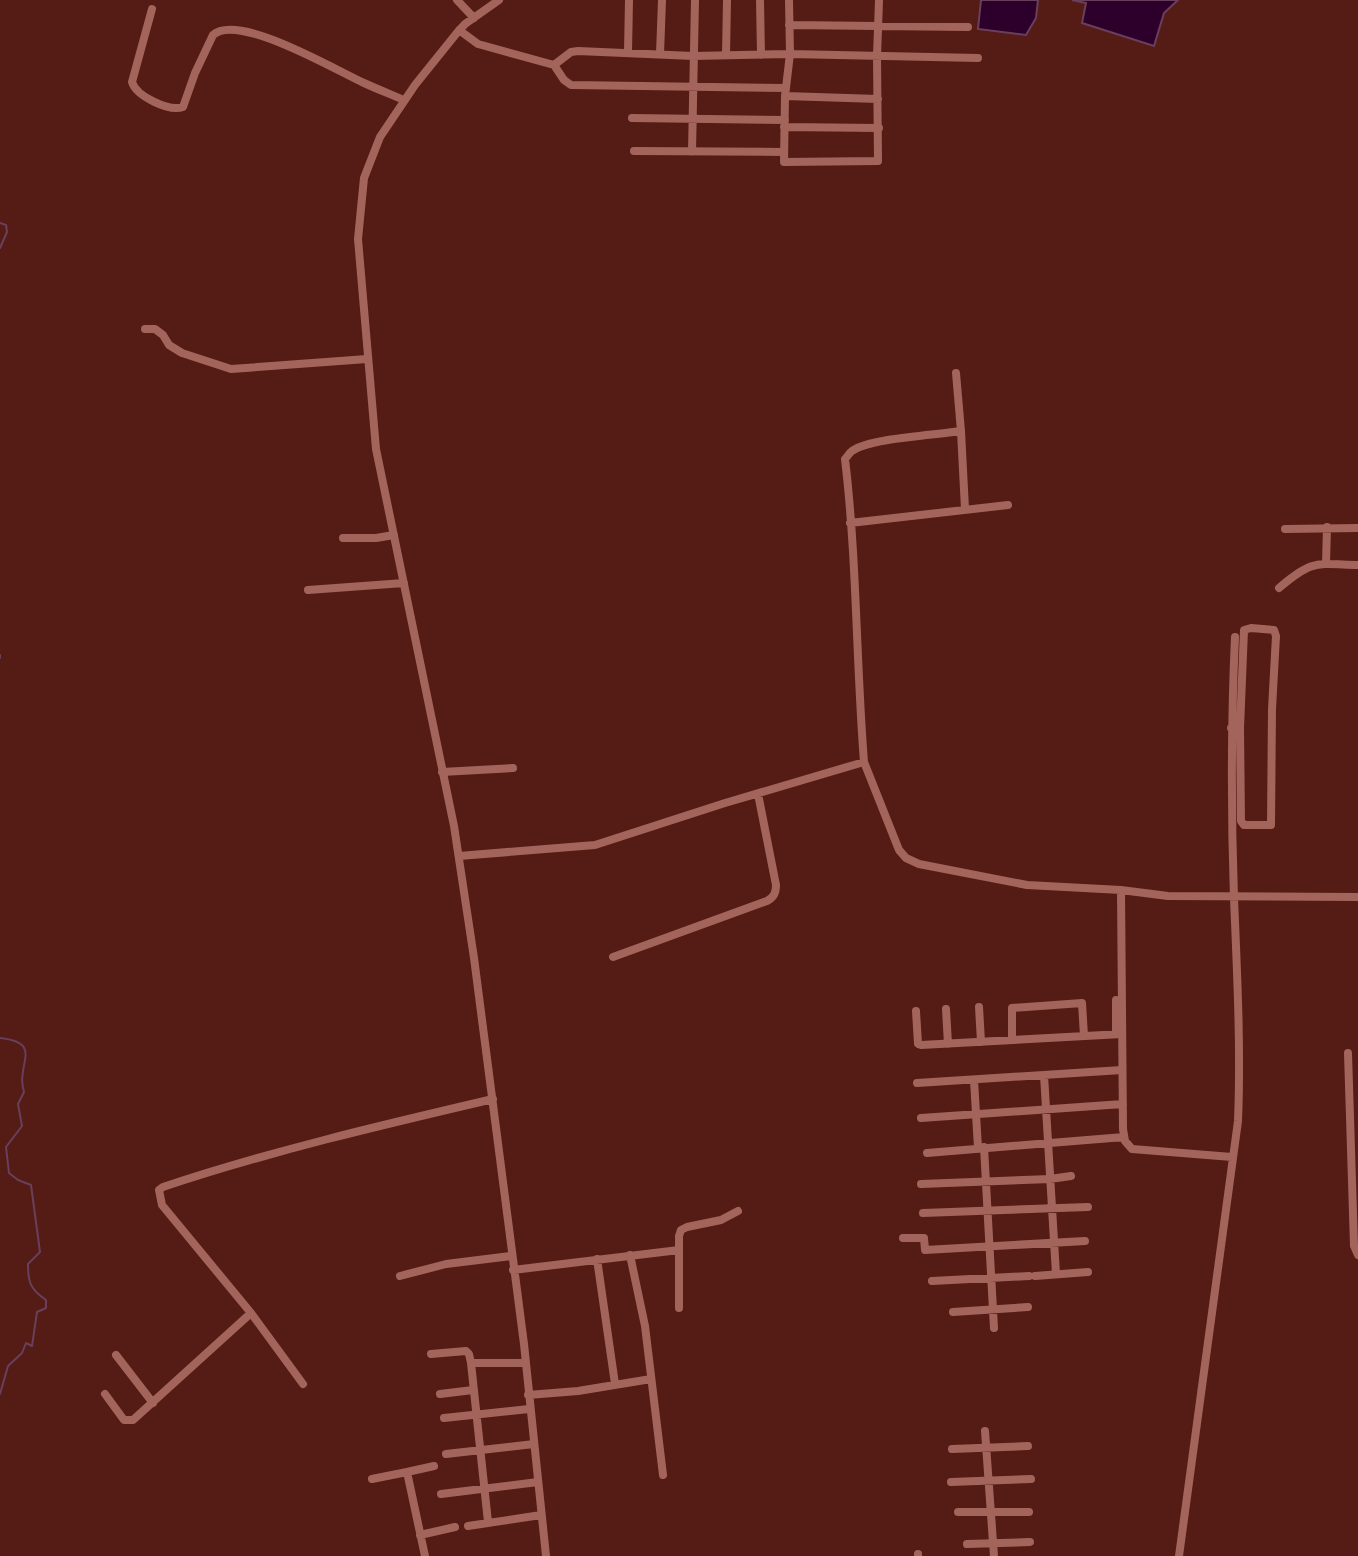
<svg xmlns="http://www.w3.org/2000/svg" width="1358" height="1556" font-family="Poppins,sans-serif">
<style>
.water{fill:#2d002c;stroke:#6a3f5c;stroke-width:2}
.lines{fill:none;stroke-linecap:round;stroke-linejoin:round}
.stream{stroke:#6a3f5c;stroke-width:2}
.minor{stroke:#a3655b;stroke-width:8}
</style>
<rect width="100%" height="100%" fill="#541c15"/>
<path class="water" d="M981 0H1038L1036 18 1026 35 978 29Z
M1072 0H1178L1164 13 1154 46 1082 23 1086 3Z"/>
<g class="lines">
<path class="stream" d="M0 223 6 225 7 232 0 248
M0 655V658
M0 1038C45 1043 15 1064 24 1092L18 1104 22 1126 6 1147 9 1173 18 1180 31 1185 40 1252 28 1264C28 1282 30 1289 46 1300V1308L37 1312 32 1346 26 1343 22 1353 8 1366 0 1394"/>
<path class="minor" d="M457 0 474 18
M499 0 465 24 456 34 415 85 380 137 364 178 358 239 376 449 454 826 474 958 524 1344 546 1556
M760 0 761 55
M879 0 877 56 878 161 784 162 785 96 790 54 978 58
M152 9 132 82C136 96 169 112 183 107L195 73 213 35C238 12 337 71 364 83 377 89 390 94 404 100
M789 25 968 27
M459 30 478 44 554 65 564 80 571 85 786 88
M628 52 629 0
M660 54 662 0
M726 55 727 0
M554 65 571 52 578 51 693 56 790 54 789 0
M785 96 878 99
M632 118 785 120
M784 127 879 128
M634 151 784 152
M692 152 695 0
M145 329H155L163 335 169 345 182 353 231 369 367 359
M961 431 965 509
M850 523 1008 505
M1285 529 1358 528
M343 538H376L394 535
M1326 564 1327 527
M1279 588C1313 559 1316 564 1358 565
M308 590 404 583
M1231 728H1240L1244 630 1251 628 1274 630 1276 636 1272 709 1271 825H1244L1241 821 1240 728
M864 762C856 661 857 560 845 459 848 456 849 453 852 451 869 438 937 435 961 431L956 373
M442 772 513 768
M459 856 595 845 725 803 864 762 899 850 906 858 919 864 1027 885 1121 890 1168 896 1358 897
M1121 890 1123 1129 1125 1141 1132 1149 1232 1157
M613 957 767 901C774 897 776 893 776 885L758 794
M1116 1000V1034
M979 1007 981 1042
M946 1009 948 1044
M916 1011 918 1044 921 1045 1122 1034
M1012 1040V1008L1082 1003 1084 1036
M1348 1053 1354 1246 1358 1255
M1044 1075 1056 1274
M974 1080 978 1148
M917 1083 1122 1070
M921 1118 1123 1104
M984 1147 994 1328
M927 1153 1124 1137
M921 1184 1050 1179 1071 1176
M923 1213 1088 1207
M903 1238H924L925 1250 1085 1241
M630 1255 645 1326 663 1475
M597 1259 615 1384
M513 1270 679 1250
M400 1276 446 1264 511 1256
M1035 1276 1088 1272
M932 1281 1029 1276
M679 1308V1236L681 1230 687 1227 721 1220 738 1211
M953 1312 1028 1307
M431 1354 466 1351 469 1354 471 1363
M116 1355 153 1403
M303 1384 251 1313 162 1205 159 1190 163 1187C271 1151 382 1125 493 1099
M105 1394 124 1420H133L251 1313
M440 1394 473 1390
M528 1395 578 1391 651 1379
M444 1418 529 1409
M985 1431 994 1556
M952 1449 1028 1446
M446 1454 534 1444
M372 1479 407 1472
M951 1482 1031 1479
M441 1494 538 1482
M958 1512H1029
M488 1522 471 1363H526
M468 1526 541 1515
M420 1535 455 1527
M967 1544 1030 1542
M918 1554V1556
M425 1556 407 1472 434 1466
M1179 1556 1238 1121C1241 1046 1237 972 1234 898 1231 811 1231 725 1235 637"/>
</g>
</svg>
